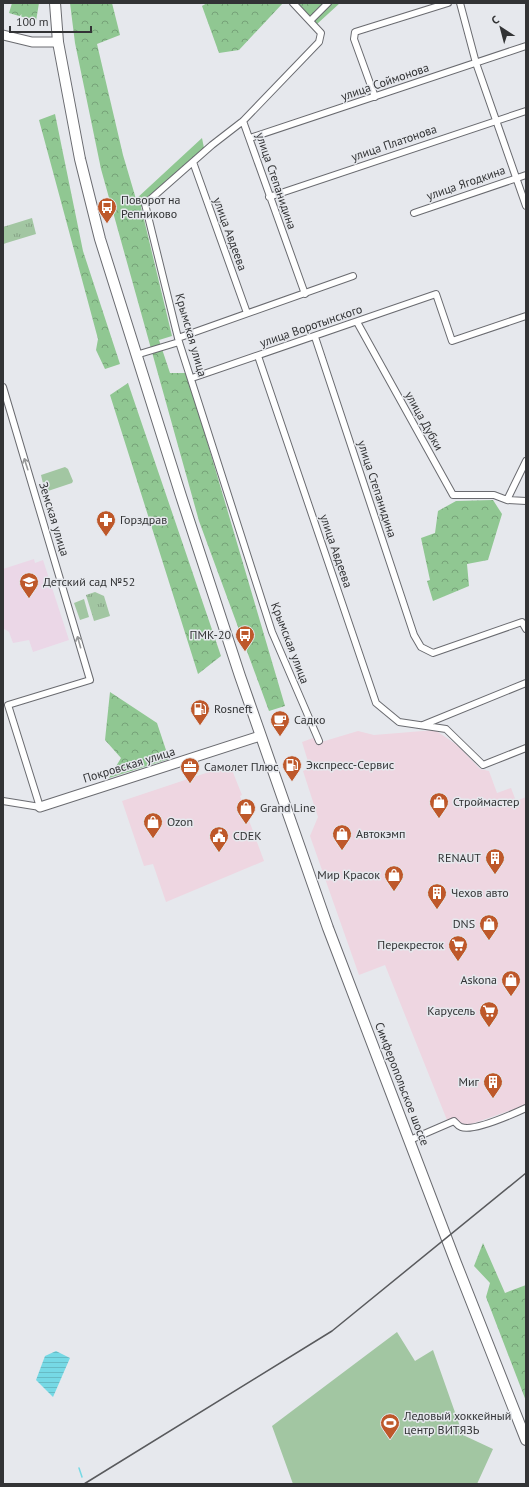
<svg xmlns="http://www.w3.org/2000/svg" width="529" height="1487" font-family="'PT Sans',sans-serif">
<style>
.commercial{fill:#eed6e1}
.education{fill:#ebd7e7}
.forest{fill:url(#forest-crowns)}
.park{fill:url(#park-tufts)}
.pitch{fill:#a2c6a2}
.water{fill:url(#water-rules)}
.lines{fill:none;stroke-linecap:round;stroke-linejoin:round}
.stream{stroke:#76d9e5;stroke-width:1.5}
.street-casing{stroke:#6a6b70;stroke-width:8}
.secondary-casing{stroke:#6a6b70;stroke-width:11}
.primary-casing{stroke:#6a6b70;stroke-width:12}
.street{stroke:#fff;stroke-width:6}
.secondary{stroke:#fff;stroke-width:9}
.primary{stroke:#fff;stroke-width:10}
.rail{stroke:#595a5d;stroke-width:1.5}
.oneway{stroke:#98999a}
.labels{text-anchor:middle;stroke-width:3;stroke-linejoin:round;paint-order:stroke}
.street-label{font-size:12px;fill:#323335;stroke:#e6e8ed}
.poi-label{font-size:12px;fill:#323335;stroke:#e6e8ed;text-anchor:start}
</style>
<defs>
<pattern id="forest-crowns" width="20" height="18" patternUnits="userSpaceOnUse"><rect width="20" height="18" fill="#90c792"/><path d="M2 6a3 3 0 1 1 6 0M12 15a3 3 0 1 1 6 0" fill="none" stroke="#76a278"/></pattern>
<pattern id="park-tufts" width="24" height="20" patternUnits="userSpaceOnUse"><rect width="24" height="20" fill="#a2c6a2"/><path d="M3 7l-1-3M5 7V3M7 7l1-3M15 17l-1-3M17 17v-4M19 17l1-3" fill="none" stroke="#85a185"/></pattern>
<pattern id="water-rules" width="6" height="5" patternUnits="userSpaceOnUse"><rect width="6" height="5" fill="#76d9e5"/><path d="M0 2.5h6" fill="none" stroke="#67bbc5"/></pattern>
</defs>
<rect width="100%" height="100%" fill="#e6e8ed"/>
<path class="commercial" d="M435 730 457 745 480 769 489 771 497 793 511 788 516 801 526 797V1105L463 1127 447 1120 385 965 359 975 310 836 318 817 303 771 310 768 302 742 313 738 318 743 358 731 374 735Z
M230 765 242 795 240 796 264 861 166 902 153 864 144 866 122 801Z"/>
<path class="education" d="M34 559 35 563 43 560 69 640 33 652 29 640 13 643 9 632 3 628V569Z"/>
<path class="forest" d="M12 3H39L36 21 9 13Z
M70 3H112L120 35 97 44 123 155 136 199 202 138 204 148 141 207 172 336 159 340 170 373H187L285 706 269 711 199 521 101 169 75 43Z
M207 3H283L239 50 219 53 202 6Z
M296 3H340L317 24Z
M55 114 83 251 120 364 105 369 96 350 98 339 39 120Z
M128 383 221 656 198 674 110 395Z
M493 500 502 514 488 560 467 564 469 586 433 601 427 581 430 580 421 538 435 533 438 511 456 501Z
M110 692 157 723 169 759 109 778 121 758 105 740Z
M483 1243 505 1293 526 1285V1401L486 1297 490 1283 474 1266Z"/>
<path class="park" d="M32 218 36 234 3 244V227Z
M95 592 104 596 110 616 94 621 86 595Z"/>
<path class="pitch" d="M65 467 68 469 73 481 72 483 45 492 41 475Z
M84 599 89 617 80 620 74 603Z
M397 1332 415 1361 433 1350 463 1435 493 1449 477 1484H293L272 1426Z"/>
<path class="water" d="M56 1351 70 1358 53 1397 36 1380 45 1356Z"/>
<g class="lines">
<path class="stream" d="M79 1468 82 1477"/>
<g class="street-casing">
<path id="street" d="M293 3 321 33 319 42 243 121 212 145 145 204 179 342 272 632 319 741
M460 3 476 63 526 206
M310 21 328 3
M375 97 354 39 355 32 448 3
M243 121 305 294
M250 138 526 46
M193 162 247 313
M269 197 526 111
M414 213 526 175
M357 322 453 495H494L507 500 526 501
M315 337 414 635 421 647 433 653 522 622 526 629
M178 338 353 276
M136 355 179 342
M258 356 376 703 399 722 446 729 483 765 526 748
M192 378 436 294 452 341 526 316
M3 387 90 680 8 705 40 807 3 801
M507 500 526 461
M423 725 526 683
M410 1140 454 1121C456 1123 458 1126 461 1127 474 1132 513 1114 526 1108"/>
</g>
<g class="secondary-casing">
<path id="secondary" d="M3 35 32 42H58
M40 807 260 736"/>
</g>
<g class="primary-casing">
<path id="primary" d="M55 3 58 42 80 159 100 239 181 496 240 676 328 928 456 1263 526 1440"/>
</g>
<use href="#street" class="street"/>
<use href="#secondary" class="secondary"/>
<use href="#primary" class="primary"/>
<path class="rail" d="M84 1484 332 1331 526 1173"/>
</g>
<defs><path id="oneway-shaft" d="M-6 0H5M1.5-3L5.5 0L1.5 3" fill="none" stroke-width="1.6" stroke-linecap="round" stroke-linejoin="round"/></defs>
<g class="oneway">
<use href="#oneway-shaft" transform="translate(26 464) rotate(-108)"/>
<use href="#oneway-shaft" transform="translate(79 642) rotate(-106)"/>
</g>
<defs>
<g id="bus-pin" transform="scale(1)"><path d="M0 17L-7.5 6A9.5 9.5 0 1 1 7.5 6Z" fill="#be582a" stroke="#e6e8ed"/><path d="M-5-6H5V4H4V6H2V4H-2V6H-4V4H-5ZM-3.5-4V0h7V-4ZM-3.5 1.2v1.5H-2V1.2ZM2 1.2v1.5H3.5V1.2Z" fill="#fff"/></g>
<g id="pharmacy-pin" transform="scale(1)"><path d="M0 17L-7.5 6A9.5 9.5 0 1 1 7.5 6Z" fill="#be582a" stroke="#e6e8ed"/><path d="M-2-6h4v4h4v4h-4v4h-4v-4h-4v-4h4Z" fill="#fff"/></g>
<g id="school-pin" transform="scale(1)"><path d="M0 17L-7.5 6A9.5 9.5 0 1 1 7.5 6Z" fill="#be582a" stroke="#e6e8ed"/><path d="M0-5L7-2L0 1L-7-2ZM-4 1L0 2.5L4 1V4Q0 6-4 4Z" fill="#fff"/></g>
<g id="fuel-pin" transform="scale(1)"><path d="M0 17L-7.5 6A9.5 9.5 0 1 1 7.5 6Z" fill="#be582a" stroke="#e6e8ed"/><path d="M-5.5-6h7V0h2V4h1.3V-2.5L3-4.5l.8-.8L6-3V5H2.5V1h-1V6h-7ZM-4.2-4.7v3.2H.2V-4.7Z" fill="#fff"/></g>
<g id="cafe-pin" transform="scale(1)"><path d="M0 17L-7.5 6A9.5 9.5 0 1 1 7.5 6Z" fill="#be582a" stroke="#e6e8ed"/><path d="M-5.5-4.5H6V0H3Q3 3.5 0 3.5H-2.5Q-5.5 3.5-5.5 0ZM3-3.2v2h1.7v-2ZM-6 4.5H4V6H-6Z" fill="#fff"/></g>
<g id="office-pin" transform="scale(1)"><path d="M0 17L-7.5 6A9.5 9.5 0 1 1 7.5 6Z" fill="#be582a" stroke="#e6e8ed"/><path d="M-6-3h4V-5.5h4V-3h4V5H-6ZM-1-4.5V-3h2v-1.5ZM-6 0V1H6V0Z" fill="#fff"/></g>
<g id="shop-pin" transform="scale(1)"><path d="M0 17L-7.5 6A9.5 9.5 0 1 1 7.5 6Z" fill="#be582a" stroke="#e6e8ed"/><path d="M-5-2.5h2.3a2.7 3.5 0 0 1 5.4 0H5L5.5 6h-11ZM-1.5-2.5h3a1.5 2.3 0 0 0-3 0Z" fill="#fff"/></g>
<g id="civic-pin" transform="scale(1)"><path d="M0 17L-7.5 6A9.5 9.5 0 1 1 7.5 6Z" fill="#be582a" stroke="#e6e8ed"/><path d="M-.6-6.5H3V-4.5H.6V-3L4-1V1h2V6H-6V1h2V-1L-.6-3ZM-1.2 2.5V6h2.4V2.5Z" fill="#fff"/></g>
<g id="building-pin" transform="scale(1)"><path d="M0 17L-7.5 6A9.5 9.5 0 1 1 7.5 6Z" fill="#be582a" stroke="#e6e8ed"/><path d="M-4-6H4V6H1V3H-1V6H-4ZM-2.5-4.3h1.7v1.8h-1.7ZM.8-4.3h1.7v1.8H.8ZM-2.5-1h1.7V.8h-1.7ZM.8-1h1.7V.8H.8Z" fill="#fff"/></g>
<g id="supermarket-pin" transform="scale(1)"><path d="M0 17L-7.5 6A9.5 9.5 0 1 1 7.5 6Z" fill="#be582a" stroke="#e6e8ed"/><path d="M-6-5.5h2.5l.6 2H6L4.5 2H-2.5L-4.4-4H-6ZM-1.5 3.2a1.3 1.3 0 1 0 .1 0ZM3 3.2a1.3 1.3 0 1 0 .1 0Z" fill="#fff"/></g>
<g id="stadium-pin" transform="scale(1)"><path d="M0 17L-7.5 6A9.5 9.5 0 1 1 7.5 6Z" fill="#be582a" stroke="#e6e8ed"/><path d="M0-5a6.5 5 0 1 0 0 10a6.5 5 0 1 0 0-10ZM-3.5-1.8h7v3.6h-7Z" fill="#fff"/></g>
</defs>
<g fill-rule="evenodd">
<use href="#bus-pin" x="107" y="207"/>
<use href="#pharmacy-pin" x="106" y="520"/>
<use href="#school-pin" x="29" y="582"/>
<use href="#bus-pin" x="245" y="635"/>
<use href="#fuel-pin" x="200" y="709"/>
<use href="#cafe-pin" x="280" y="720"/>
<use href="#fuel-pin" x="292" y="765"/>
<use href="#office-pin" x="190" y="767"/>
<use href="#shop-pin" x="439" y="802"/>
<use href="#shop-pin" x="246" y="808"/>
<use href="#shop-pin" x="153" y="822"/>
<use href="#shop-pin" x="342" y="834"/>
<use href="#civic-pin" x="219" y="836"/>
<use href="#building-pin" x="495" y="858"/>
<use href="#shop-pin" x="394" y="875"/>
<use href="#building-pin" x="437" y="893"/>
<use href="#shop-pin" x="489" y="924"/>
<use href="#supermarket-pin" x="458" y="945"/>
<use href="#shop-pin" x="511" y="980"/>
<use href="#supermarket-pin" x="489" y="1011"/>
<use href="#building-pin" x="493" y="1082"/>
<use href="#stadium-pin" x="390" y="1423"/>
</g>
<g class="labels">
<g class="street-label">
<text transform="translate(385 82) rotate(-19)" y="4">улица Соймонова</text>
<text transform="translate(394 143) rotate(-19)" y="4">улица Платонова</text>
<text transform="translate(276 181) rotate(71)" y="4">улица Степанидина</text>
<text transform="translate(466 183) rotate(-19)" y="4">улица Ягодкина</text>
<text transform="translate(230 234) rotate(70)" y="4">улица Авдеева</text>
<text transform="translate(311 326) rotate(-19)" y="4">улица Воротынского</text>
<text transform="translate(191 335) rotate(74)" y="4">Крымская улица</text>
<text transform="translate(424 421) rotate(61)" y="4">улица Дубки</text>
<text transform="translate(377 489) rotate(72)" y="4">улица Степанидина</text>
<text transform="translate(54 519) rotate(73)" y="4">Земская улица</text>
<text transform="translate(336 551) rotate(71)" y="4">улица Авдеева</text>
<text transform="translate(290 643) rotate(69)" y="4">Крымская улица</text>
<text transform="translate(129 765) rotate(-17)" y="4">Покровская улица</text>
<text transform="translate(402 1084) rotate(69)" y="4">Симферопольское шоссе</text>
</g>
<g class="poi-label">
<text x="121" y="204">Поворот на<tspan x="121" dy="14">Репниково</tspan></text>
<text x="120" y="524">Горздрав</text>
<text x="43" y="586">Детский сад №52</text>
<text x="231" y="639" text-anchor="end">ПМК-20</text>
<text x="214" y="713">Rosneft</text>
<text x="294" y="724">Садко</text>
<text x="306" y="769">Экспресс-Сервис</text>
<text x="204" y="771">Самолет Плюс</text>
<text x="453" y="806">Строймастер</text>
<text x="260" y="812">Grand Line</text>
<text x="167" y="826">Ozon</text>
<text x="356" y="838">Автокэмп</text>
<text x="233" y="840">CDEK</text>
<text x="481" y="862" text-anchor="end">RENAUT</text>
<text x="380" y="879" text-anchor="end">Мир Красок</text>
<text x="451" y="897">Чехов авто</text>
<text x="475" y="928" text-anchor="end">DNS</text>
<text x="444" y="949" text-anchor="end">Перекресток</text>
<text x="497" y="984" text-anchor="end">Askona</text>
<text x="475" y="1015" text-anchor="end">Карусель</text>
<text x="479" y="1086" text-anchor="end">Миг</text>
<text x="404" y="1420">Ледовый хоккейный<tspan x="404" dy="14">центр ВИТЯЗЬ</tspan></text>
</g>
</g>
<rect width="529" height="1487" fill="none" stroke="#323335" stroke-width="8"/>
<g transform="translate(501 28) rotate(324)" stroke="#e6e8ed" stroke-width="3" paint-order="stroke">
<path d="M0-3L7 15L0 10L-7 15Z" fill="#323335"/>
<text y="-6" font-size="11" font-weight="bold" text-anchor="middle" fill="#323335">С</text>
</g>
<path d="M10 26v6h81v-6" fill="none" stroke="#323335" stroke-width="2"/>
<text x="16" y="26" font-size="12" fill="#323335" stroke="#e6e8ed" stroke-width="3" paint-order="stroke">100 m</text>
</svg>
